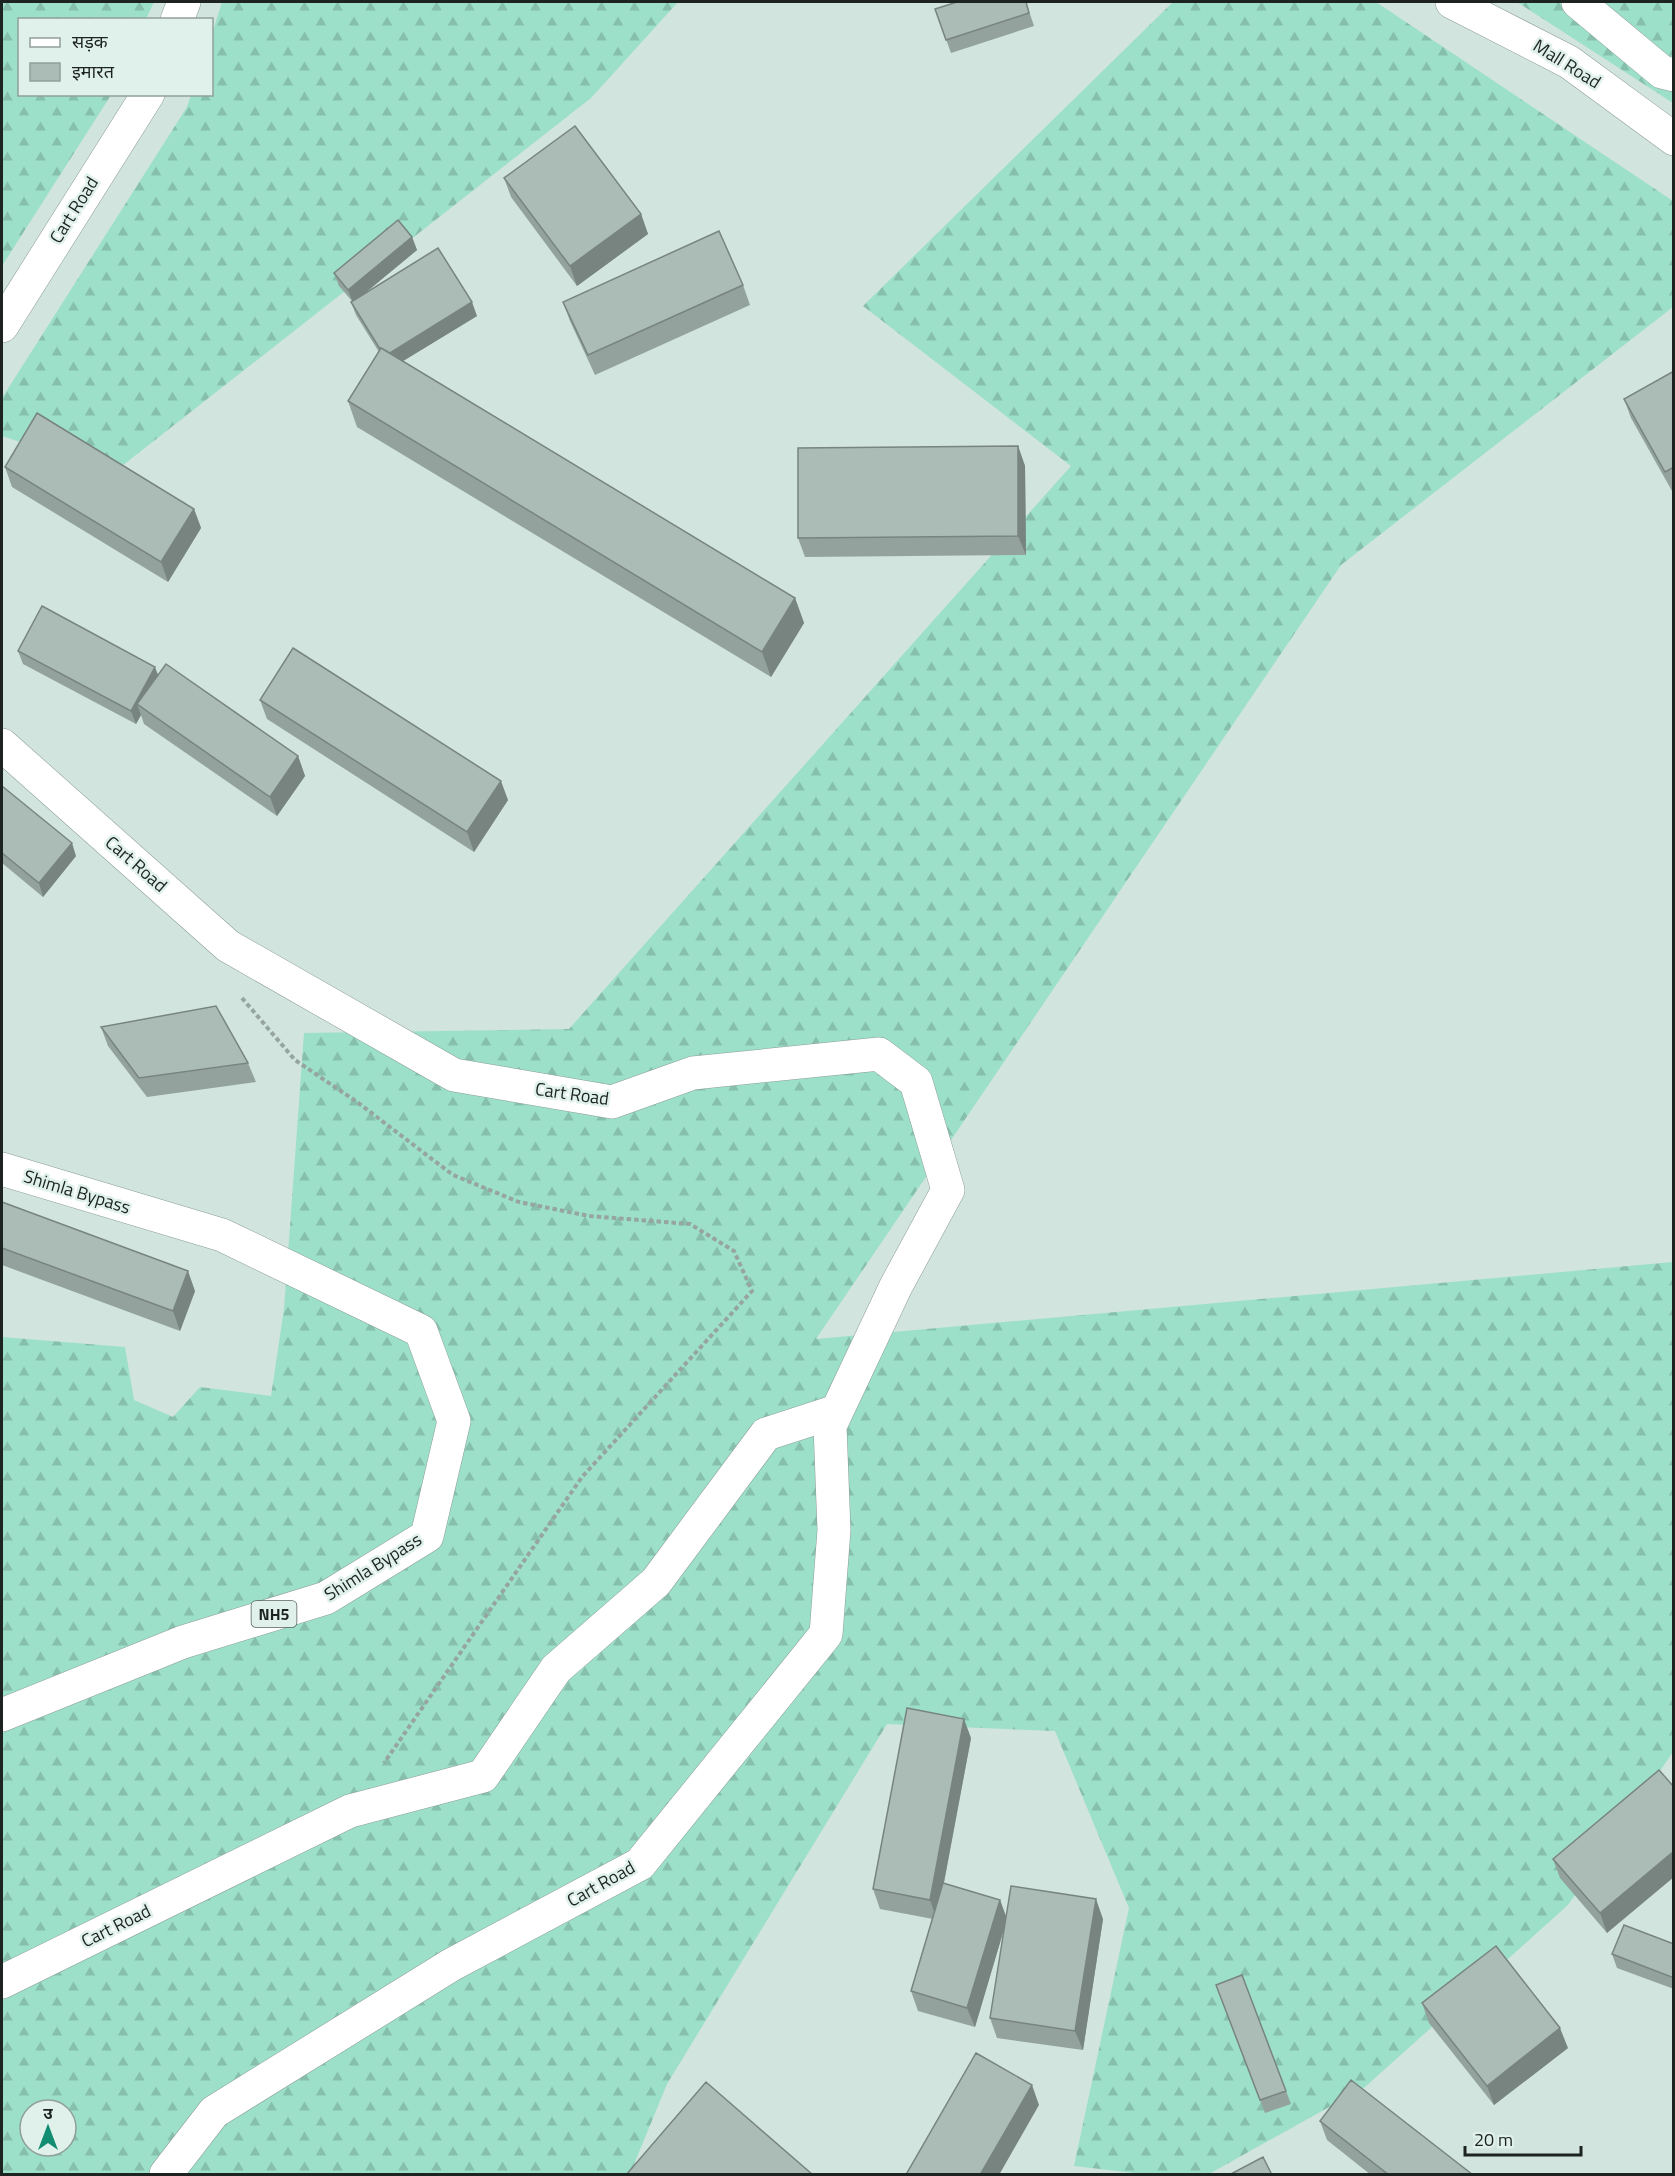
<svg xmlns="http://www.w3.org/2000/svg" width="1675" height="2176" font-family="'Titillium Web','Noto Sans Devanagari',sans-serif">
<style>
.forest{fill:url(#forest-firs);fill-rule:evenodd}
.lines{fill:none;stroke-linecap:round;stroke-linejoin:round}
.minor-casing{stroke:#8c9d97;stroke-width:34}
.tertiary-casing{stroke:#8c9d97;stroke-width:34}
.secondary-casing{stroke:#8c9d97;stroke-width:34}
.trunk-casing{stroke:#8c9d97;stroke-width:34}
.path{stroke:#96a59f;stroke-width:4;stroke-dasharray:4.5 3;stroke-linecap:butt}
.minor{stroke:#fff;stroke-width:33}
.tertiary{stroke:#fff;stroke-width:33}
.secondary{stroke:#fff;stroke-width:33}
.trunk{stroke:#fff;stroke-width:33}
.wall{fill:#93a29d}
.shaded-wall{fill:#78847f}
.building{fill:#abbcb6;stroke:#78847f;stroke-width:1.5}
.labels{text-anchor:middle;stroke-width:5;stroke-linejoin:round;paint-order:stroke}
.shield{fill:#dff1ea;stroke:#57615d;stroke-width:1.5}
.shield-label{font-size:16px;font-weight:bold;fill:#1d2321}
.street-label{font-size:18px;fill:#1d2321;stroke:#dff1ea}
</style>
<defs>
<pattern id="forest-firs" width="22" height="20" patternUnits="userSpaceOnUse" patternTransform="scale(1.5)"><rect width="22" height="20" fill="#9ce0c9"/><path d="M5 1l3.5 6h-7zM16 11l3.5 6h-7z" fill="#86c0ac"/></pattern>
</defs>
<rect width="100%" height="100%" fill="#d1e4dd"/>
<path class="forest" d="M2 2H154L146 19 20 20V94L111 95 2 266Z
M222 2H678L591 98 113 473 2 436V398L187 107 191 95 212 94V34Z
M1173 2H1376L1673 201V307L1341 565 816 1339 1673 1262V1752L1568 1905 1365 2087 1209 2174H1143L1074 2166 1129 1908 1055 1731 887 1724 667 2084 630 2174H2V1337L125 1347 134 1400 173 1417 200 1387 271 1396 284 1309 304 1033 569 1029 1071 466 863 306ZM30 2110H66V2146H30Z
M1517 2H1673V103Z"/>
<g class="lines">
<g class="minor-casing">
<path id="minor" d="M1578 2 1662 72 1674 75"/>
</g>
<g class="tertiary-casing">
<path id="tertiary" d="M1452 2 1569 62 1674 139"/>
</g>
<g class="secondary-casing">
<path id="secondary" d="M177 20 184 2
M2 326 148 94
M2 745 228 946 454 1075 612 1102 693 1073 879 1054 916 1082 948 1190 896 1286 830 1426 834 1530 826 1634 640 1864 451 1965 214 2112 166 2174
M2 1982 350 1811 483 1776 556 1669 656 1582 766 1434 837 1411"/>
</g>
<g class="trunk-casing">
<path id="trunk" d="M2 1169 222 1235 421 1331 454 1421 427 1536 326 1598 183 1642 2 1715"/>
</g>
<path class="path" d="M242 998 295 1060 357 1102 453 1175 519 1202 589 1216 690 1224 734 1251 752 1291 582 1477 384 1763"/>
<use href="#minor" class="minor"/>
<use href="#tertiary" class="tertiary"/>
<use href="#secondary" class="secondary"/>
<use href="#trunk" class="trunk"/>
</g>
<path class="wall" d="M957 2H1026L1034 26 951 53 935 9Z
M504 178 641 214 648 234 577 286 511 197Z
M412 237 417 250 365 293 477 316 403 361 795 598 804 623 771 677 357 427 348 401 379 352 356 315 351 302 352 301 339 286 334 273Z
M743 285 750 305 595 375 570 321 563 302Z
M1674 371V491H1672L1631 418 1624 399Z
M1018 446 1025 466 1026 555 805 557 798 538Z
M5 467 194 509 201 528 168 582 12 487Z
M18 651 158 675 298 756 305 776 277 816 144 724 141 715 136 724 23 664Z
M260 700 508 800 474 852 267 719Z
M2 786 76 856 43 897 2 863Z
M101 1027 248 1063 256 1082 147 1097 108 1046Z
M2 1202 195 1291 180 1331 2 1265Z
M971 1738 944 1883 1000 1900 1006 1917 1103 1919 1083 2050 997 2038 990 2018 1004 1929 975 2027 918 2011 911 1991 933 1919 880 1909 873 1889Z
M1659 1770 1607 1933 1560 1878 1553 1859Z
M1674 1944V1989L1617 1968 1612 1954Z
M1242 1975 1291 2104 1265 2113 1216 1985Z
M1422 2003 1568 2048 1494 2105 1429 2023Z
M1320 2121 1473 2175H1371L1327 2140Z"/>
<path class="shaded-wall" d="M641 214 648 234 577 286 570 266Z
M412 237 417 250 353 303 348 290Z
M472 302 477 316 390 369 385 356Z
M1018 446 1025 466 1026 555 1018 536Z
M194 509 201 528 168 582 161 562Z
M795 598 804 623 771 677 762 652Z
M155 667 160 680 137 704 141 715 136 724 131 711Z
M298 756 305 776 277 816 270 797Z
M501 781 508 800 474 852 467 832Z
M72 843 76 856 43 897 39 883Z
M188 1271 195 1291 180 1331 173 1311Z
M964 1719 971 1738 937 1919 930 1900Z
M1674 1851V1877L1607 1933 1600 1913Z
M1096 1899 1103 1919 1083 2050 1075 2031Z
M1000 1900 1007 1919 975 2027 967 2008Z
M1560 2028 1568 2048 1494 2105 1487 2086Z
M1032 2085 1039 2105 999 2175H980Z"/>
<path class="building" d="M957 2H1026L1029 13 946 40 935 9Z
M575 126 641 214 570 266 504 178Z
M398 220 412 237 348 290 334 273Z
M719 231 743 285 588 355 563 302Z
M438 248 472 302 390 353 381 348 380 349 351 302Z
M381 348 795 598 762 652 348 401Z
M1674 371V467L1665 472 1624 399Z
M37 413 194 509 161 562 5 467Z
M1018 446V536L798 538V448Z
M42 606 155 667 131 711 18 651Z
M293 648 501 781 467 832 260 700Z
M166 664 298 756 270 797 137 704Z
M2 786 72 843 39 883 2 853Z
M216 1006 248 1063 139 1078 101 1027Z
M2 1202 188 1271 173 1311 2 1248Z
M907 1708 964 1719 930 1900 873 1889Z
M1659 1770 1674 1787V1851L1600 1913 1553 1859Z
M943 1883 1000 1900 967 2008 911 1991Z
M1011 1886 1096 1899 1075 2031 990 2018Z
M1624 1925 1674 1944V1978L1612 1954Z
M1496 1946 1560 2028 1487 2086 1422 2003Z
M1242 1975 1286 2091 1260 2100 1216 1985Z
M976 2053 1032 2085 980 2175H909L907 2173Z
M1351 2080 1473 2175H1389L1320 2121Z
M706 2082 813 2175H626Z
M1263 2157 1272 2175H1229Z"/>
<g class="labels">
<rect class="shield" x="251.5" y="1601" width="45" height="26" rx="4.5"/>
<g class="shield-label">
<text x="274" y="1620">NH5</text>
</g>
<g class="street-label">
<text transform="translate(1567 64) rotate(32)" y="6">Mall Road</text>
<text transform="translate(74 210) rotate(-58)" y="6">Cart Road</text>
<text transform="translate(136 864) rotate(41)" y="6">Cart Road</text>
<text transform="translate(572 1094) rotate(8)" y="6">Cart Road</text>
<text transform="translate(77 1192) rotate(17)" y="6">Shimla Bypass</text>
<text transform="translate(373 1567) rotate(-32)" y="6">Shimla Bypass</text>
<text transform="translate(601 1884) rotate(-29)" y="6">Cart Road</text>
<text transform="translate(116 1926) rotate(-26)" y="6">Cart Road</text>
</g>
</g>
<rect width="1675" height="2176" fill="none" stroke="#1d2321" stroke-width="6"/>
<rect x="18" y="18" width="195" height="78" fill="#dff1ea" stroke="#919f9a" stroke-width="1.5"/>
<rect x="30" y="38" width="30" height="9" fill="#ffffff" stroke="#919f9a" stroke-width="1.5"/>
<text x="72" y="48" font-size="18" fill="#1d2321">सड़क</text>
<rect x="30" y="63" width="30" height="18" fill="#abbcb6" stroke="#919f9a" stroke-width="1.5"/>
<text x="72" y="78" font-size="18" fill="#1d2321">इमारत</text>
<g transform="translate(48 2128)"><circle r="28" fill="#dff1ea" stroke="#919f9a" stroke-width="1.5"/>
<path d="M0-4.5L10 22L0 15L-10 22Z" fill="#128d71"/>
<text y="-9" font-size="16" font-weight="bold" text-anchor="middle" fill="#1d2321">उ</text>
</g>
<path d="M1465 2146v9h116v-9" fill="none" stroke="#1d2321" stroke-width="3"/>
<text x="1474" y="2146" font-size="18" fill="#1d2321" stroke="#dff1ea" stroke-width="4.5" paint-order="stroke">20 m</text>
</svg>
